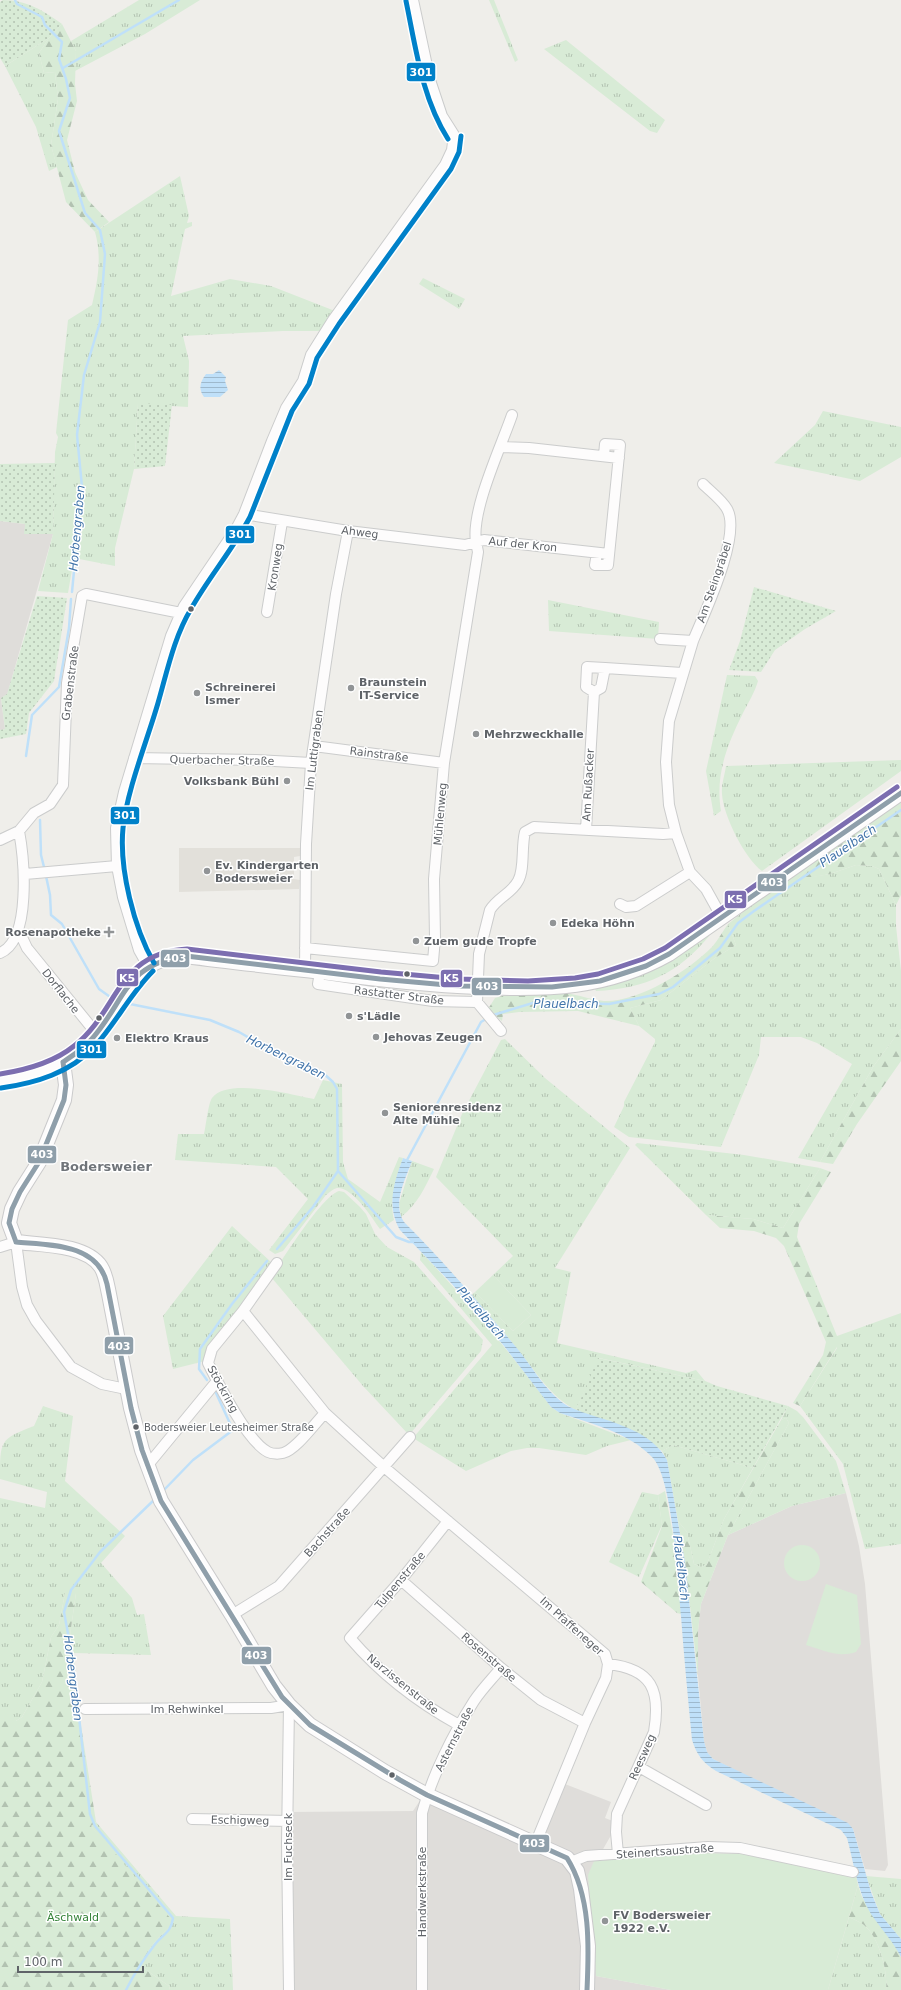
<svg xmlns="http://www.w3.org/2000/svg" width="901" height="1990" font-family="'DejaVu Sans',sans-serif">
<style>
.industrial{fill:#dfddda}
.education{fill:#e2e0da}
.grass{fill:url(#grass-tufts)}
.forest{fill:url(#forest-firs)}
.garden{fill:url(#garden-dots)}
.pitch{fill:#d8ebd6}
.water{fill:url(#water-rules)}
.lines{fill:none;stroke-linecap:round;stroke-linejoin:round}
.stream{stroke:#bfe0f9;stroke-width:2.5}
.street-casing{stroke:#cbcccc;stroke-width:12}
.secondary-casing{stroke:#cacacb;stroke-width:16}
.street{stroke:#fdfcfc;stroke-width:10}
.secondary{stroke:#fdfcfc;stroke-width:14}
.bus-1-casing{stroke:#fff;stroke-width:8}
.bus-2-casing{stroke:#fff;stroke-width:8}
.bus-3-casing{stroke:#fff;stroke-width:8}
.bus-1{stroke:#8f9faa;stroke-width:5}
.bus-2{stroke:#0081c9;stroke-width:5}
.bus-3{stroke:#7c6eb0;stroke-width:5}
.bus-dot{fill:#5f6368;stroke:#fff;stroke-width:1.5}
.poi-dot{fill:#919496;stroke:#fff;stroke-width:1.5}
.labels{text-anchor:middle;stroke-width:3;stroke-linejoin:round;paint-order:stroke}
.bus-label{font-size:10px;fill:#5f6368;stroke:#fff;text-anchor:start}
.street-label{font-size:11px;fill:#5f6368;stroke:#fff}
.poi-label{font-size:11px;font-weight:bold;fill:#5f6368;stroke:#fff;text-anchor:start}
.park-label{font-size:11px;fill:#348238;stroke:#fff}
.water-label{font-size:12px;font-style:italic;fill:#4174aa;stroke:#fff}
.quarter-label{font-size:13px;font-weight:bold;fill:#70757a;stroke:#fff}
.line-badge{stroke:#fff;stroke-width:1.5}
.badge-label{font-size:11px;text-anchor:middle;font-weight:bold;fill:#fff}
</style>
<defs>
<pattern id="grass-tufts" width="24" height="20" patternUnits="userSpaceOnUse"><rect width="24" height="20" fill="#d8ebd6"/><path d="M3 7l-1-3M5 7V3M7 7l1-3M15 17l-1-3M17 17v-4M19 17l1-3" fill="none" stroke="#b2c2b1"/></pattern>
<pattern id="forest-firs" width="22" height="20" patternUnits="userSpaceOnUse"><rect width="22" height="20" fill="#d8ebd6"/><path d="M5 1l3.5 6h-7zM16 11l3.5 6h-7z" fill="#b2c2b1"/></pattern>
<pattern id="garden-dots" width="8" height="8" patternUnits="userSpaceOnUse"><rect width="8" height="8" fill="#d8ebd6"/><path d="M2 2h.1M6 6h.1" fill="none" stroke="#b2c2b1" stroke-width="1.8" stroke-linecap="round"/></pattern>
<pattern id="water-rules" width="6" height="5" patternUnits="userSpaceOnUse"><rect width="6" height="5" fill="#bfe0f9"/><path d="M0 2.5h6" fill="none" stroke="#9eb9cd"/></pattern>
</defs>
<rect width="100%" height="100%" fill="#efeeea"/>
<path class="industrial" d="M0 521 25 524V533L53 534 7 695 1 698 5 729 0 730Z
M846 1493 859 1546 865 1584 888 1865 885 1871 865 1869 853 1829 713 1759 707 1752 704 1741 698 1676V1631L701 1604 728 1535 792 1506Z
M565 1784 611 1802 605 1818 618 1823 602 1851 594 1861 596 1976 671 1990H289L288 1812 413 1811 423 1796 539 1844Z"/>
<path class="education" d="M179 848H300V856L294 857V879L300 880 299 889 179 892Z"/>
<path class="grass" d="M139 0H200L145 34 75 71 76 51 71 41Z
M489 0H494L518 60 515 62Z
M49 38 39 53 44 73 55 72 58 99 51 145 57 167 49 171 36 127 5 66Z
M566 40 665 120 657 133 650 131 544 49Z
M180 176 189 216 187 223 192 222V226L185 229 171 296 230 279 271 286 335 311 321 331H283L183 336 189 361 188 407 138 404 134 469 115 548V566L74 558 68 593 38 591 53 534 55 452 58 437 56 433 68 320 92 305C98 280 102 257 95 232Z
M423 278 465 299 459 309 419 284Z
M823 411 901 427V457L860 481 774 463 815 425Z
M548 600 659 622 658 639 549 631Z
M727 675 755 676 758 681C755 692 748 703 743 713 727 745 715 775 721 811L714 816 706 771Z
M901 760V771L762 871C745 859 723 815 722 794 721 785 725 774 726 766Z
M819 856 798 879 830 874 856 865 872 866 879 869 896 905V926L901 971V1029L873 1067 820 1162 798 1158 852 1064 817 1043 801 1037H761L759 1055 721 1147 629 1137 614 1127 624 1106V1102L655 1042V1039L639 1026 630 1008 661 1000 715 958 736 945 728 924 757 901Z
M710 935C679 973 645 989 596 991L594 987 676 956Z
M505 1039 545 1078 630 1148 555 1268 571 1272 557 1343 686 1373 696 1370 705 1381 599 1358 576 1410C549 1396 536 1371 517 1349 503 1330 487 1313 472 1295L475 1292 513 1331 531 1315 493 1275 513 1256 436 1177 462 1114 501 1040Z
M323 1080 342 1084 343 1162 348 1179 380 1202 399 1157 403 1158C396 1178 389 1199 394 1220L380 1229C372 1218 353 1187 337 1188 333 1189 330 1192 326 1195L283 1251 275 1254 269 1250 308 1199 276 1167 175 1160 178 1134H204C206 1126 208 1104 212 1098 227 1077 293 1095 314 1099Z
M637 1143 744 1155 820 1168 783 1228 753 1219 706 1215 635 1145Z
M412 1161 434 1169C425 1187 418 1204 401 1217L399 1204Z
M339 1191 344 1192 360 1207 366 1214 375 1234 387 1247 414 1262 483 1340 481 1351 409 1435 363 1386 271 1277C282 1260 322 1196 339 1191Z
M232 1226 271 1262V1265L205 1361 173 1369 163 1316Z
M421 1252C468 1301 510 1353 551 1407L560 1413 631 1440 607 1446 586 1455 539 1448H527L511 1451 466 1471 413 1438 492 1345 420 1260Z
M901 1313V1544L865 1549 843 1464 800 1406 837 1348V1336Z
M43 1406 73 1416 65 1481 125 1536 101 1563 132 1598 137 1615 144 1614 151 1655 74 1653 70 1635 76 1593H65L59 1625 51 1637 42 1682 22 1717 16 1721H0V1498L45 1508 47 1492 0 1479C0 1440 0 1439 34 1426Z
M788 1406 797 1411 803 1417 836 1461 846 1493 792 1506 728 1535 789 1423 786 1418 781 1420Z
M673 1445 753 1468 724 1519 707 1564 701 1567 694 1564 687 1532 678 1521 667 1460 662 1451Z
M642 1492 658 1495 662 1525 639 1577 609 1562Z
M96 1822 176 1916 230 1919 233 1990H170L169 1986 142 1967C146 1950 157 1938 170 1927L91 1826Z
M866 1876 901 1879V1939L880 1914Z
M849 1917C855 1920 863 1923 867 1928 880 1941 888 1972 886 1990H828Z"/>
<path class="forest" d="M62 24 76 51 75 84 77 101 67 140 75 172 88 200 109 222 95 232 66 202 51 145 58 99 55 72 44 73 39 53 49 38Z
M901 800V895L896 905 879 869 872 866 856 865 830 874 797 880 819 856Z
M728 924 736 945 715 958 661 1000 630 1008 639 1026 578 1011 519 1012 503 1014 502 1021 488 1009 495 998C519 991 547 990 571 994 582 996 593 1000 604 1001 639 1002 688 971 712 947 718 940 723 931 728 924Z
M901 1029V1061L857 1124 833 1164 820 1162 873 1067Z
M820 1168 831 1172 799 1224 797 1237 837 1336V1347L800 1406 793 1403 823 1355 826 1342 784 1246 776 1238 754 1231 720 1228 706 1215 753 1219 783 1228Z
M786 1418 789 1423 728 1535 701 1604 698 1631V1676L685 1562 678 1521 687 1532 694 1564 701 1567 707 1564 724 1519 781 1420Z
M665 1491 677 1557 681 1614 677 1613 641 1582 662 1526 658 1495Z
M65 1593H76L70 1635 74 1653 79 1713 96 1822 91 1826 171 1919 170 1927C157 1938 146 1950 142 1967L169 1986 170 1990H0V1721H16L22 1717 42 1682 51 1637 59 1625Z
M858 1885 862 1897 896 1946 901 1957V1990H886C888 1972 880 1941 867 1928 863 1923 855 1920 849 1917Z"/>
<path class="garden" d="M3 0C27 0 44 11 62 24L49 38 5 66 0 58V2Z
M138 403 172 405 165 466 134 469Z
M55 463 53 534H24L25 524 0 521V464Z
M754 587 836 611 805 629 775 650 761 672 729 670 740 641Z
M37 596 67 598 54 681 29 713 26 734 0 739V730L5 729 1 698 7 694Z
M598 1358 705 1381 717 1386 788 1406 753 1468 673 1445 662 1451 644 1437 576 1410Z"/>
<path class="pitch" d="M493 1275 531 1315 513 1331 475 1292Z
M784 1563a18 18 0 1 1 36 0a18 18 0 1 1-36 0Z
M826 1584 857 1595 861 1644 856 1652C838 1658 823 1650 806 1645Z
M696 1853 745 1854 856 1875 858 1885 828 1990H671L596 1976 588 1875 594 1861Z"/>
<path class="water" d="M219 370 226 377 225 381 228 390 220 397H204C198 389 200 382 206 374H213Z
M403 1158 412 1161C405 1180 392 1204 404 1222 444 1262 480 1304 516 1347 532 1366 543 1388 563 1403 570 1408 579 1411 588 1414 616 1423 652 1432 667 1460L685 1562 704 1741 707 1752 713 1759 848 1823 853 1829 871 1892 880 1914 901 1939V1957C893 1941 881 1929 871 1914 857 1891 854 1863 847 1838L841 1830 716 1771C702 1762 697 1755 692 1740 688 1699 684 1657 681 1616 678 1584 673 1477 652 1457 628 1432 592 1424 560 1413L551 1407 504 1346 452 1284 400 1230C386 1206 394 1182 403 1158Z"/>
<g class="lines">
<path class="stream" d="M15 0 17 4 42 17 45 25 62 42 59 59 66 79 70 98 59 131 85 213 100 230 105 254 100 322 84 375 77 435 82 487 72 592
M63 68 179 0
M26 756 32 715 59 687 69 628 71 599
M40 820 41 855 44 867
M46 876 50 895 51 915 62 924 99 989 113 999
M125 1003 210 1020 239 1032 274 1052 323 1073 333 1082 337 1089 338 1171 313 1207 277 1249
M490 1016 536 1002 609 1004 659 994 673 987 720 948 738 923 754 911 901 810
M406 1162 481 1022 486 1019
M338 1171 396 1237 409 1242H413
M207 1380 199 1369 200 1349 232 1304 267 1261
M163 1491 193 1460 233 1430 216 1393
M126 1990C134 1974 145 1957 156 1943 165 1933 171 1932 173 1918L95 1826 90 1814 72 1655 64 1612 71 1590 100 1552 155 1499"/>
<g class="street-casing">
<path id="street" d="M512 415C501 447 471 510 476 542L484 540 609 554
M501 447 529 448 619 458
M244 514 348 531 465 545 476 542 478 552 444 763 434 879 435 938 433 961 305 948
M597 553 595 565H608L620 445 605 444 604 456
M267 612 282 522
M660 639 693 641 669 721 666 762 669 805 676 833 690 872 706 889 721 916
M693 641C704 614 742 535 727 509 722 500 711 492 703 484
M605 668 682 673
M314 746 444 763
M134 758 256 760 311 763
M586 830 594 692 586 687 587 667 605 668 601 688 594 692
M0 840 19 831 34 813 50 804 63 785 67 683 82 596 86 594 181 613
M25 874 117 866
M620 904 626 907 636 906 690 872
M19 931 27 948 96 1033
M0 953C32 940 24 858 19 831
M148 966 139 950 123 897 117 866 116 828 124 792 171 636 184 606 236 529 244 514 272 441 286 408 303 381 311 355 333 320 445 165 452 150 454 135 442 116 430 80 413 0
M305 971 306 844 311 763 336 594 348 531
M320 972 318 984 433 1001 477 1002
M477 1002 479 954 490 910C497 898 512 893 518 881 525 869 521 847 525 832L534 827 663 834 676 833
M477 1002 501 1031
M0 1247 16 1242 22 1287 27 1305 36 1321 71 1367 102 1384 126 1389
M243 1311 277 1263
M325 1413C315 1423 296 1450 283 1453 279 1454 272 1454 268 1452 247 1441 219 1385 208 1363L212 1349 243 1311 325 1413 384 1467 605 1654 608 1664 606 1678 585 1723 536 1842
M147 1466 217 1381
M448 1521 401 1580 350 1638C380 1673 419 1703 459 1725
M401 1580 501 1668 541 1700 585 1723
M232 1615 279 1586 410 1437
M608 1664C652 1669 661 1690 654 1732L617 1814 616 1832 618 1854
M85 1709 271 1708 289 1705 287 1843 289 1990
M639 1767 706 1805
M192 1819 288 1821
M571 1862 586 1856 708 1847 740 1848 853 1872
M422 1990V1813C432 1776 453 1734 474 1701 482 1689 492 1679 501 1668"/>
</g>
<g class="secondary-casing">
<path id="secondary" d="M63 1062 66 1085 64 1100 39 1162 20 1192 12 1209 9 1223 16 1242C41 1245 86 1244 101 1267 106 1275 107 1285 109 1294L131 1408 142 1450 161 1501 232 1615 274 1686 289 1705 310 1725 385 1772 427 1795 567 1858 577 1871 581 1889 588 1946 587 1990
M0 1081C29 1077 56 1069 79 1051 120 1019 122 957 186 956 231 962 277 967 322 972 374 979 425 985 478 987 547 990 607 989 669 954L901 793"/>
</g>
<use href="#street" class="street"/>
<use href="#secondary" class="secondary"/>
<g class="bus-1-casing">
<path id="bus-1" d="M63 1062C72 1056 82 1050 90 1041 126 1002 123 964 186 956L380 979 458 986 552 987 600 981 646 966 669 954 901 793
M16 1242C49 1245 98 1243 107 1284L131 1408 142 1450 161 1501 282 1697 310 1725 400 1780 427 1795 567 1858C591 1896 589 1947 587 1990
M16 1242 9 1223 12 1209 20 1192 39 1162 64 1100 66 1085 63 1062"/>
</g>
<g class="bus-2-casing">
<path id="bus-2" d="M406 1C416 49 422 98 448 139
M154 963C134 928 119 869 123 828 127 790 147 741 158 703 167 672 174 637 191 609 209 577 233 549 250 517L292 411 309 384 317 358 339 324 451 169 459 152 461 136
M1 1088C36 1083 70 1073 95 1046 116 1023 130 994 153 971"/>
</g>
<g class="bus-3-casing">
<path id="bus-3" d="M0 1074C26 1070 53 1063 74 1046 119 1011 116 953 187 949L381 972 459 979 528 981 575 978 598 974 643 959 665 948 897 787"/>
</g>
<use href="#bus-1" class="bus-1"/>
<use href="#bus-2" class="bus-2"/>
<use href="#bus-3" class="bus-3"/>
</g>
<g class="bus-dot">
<circle cx="191" cy="609" r="3.5"/>
<circle cx="407" cy="974" r="3.5"/>
<circle cx="99" cy="1018" r="3.5"/>
<circle cx="136" cy="1427" r="3.5"/>
<circle cx="392" cy="1775" r="3.5"/>
</g>
<g class="poi-dot">
<circle cx="351" cy="688" r="4"/>
<circle cx="197" cy="693" r="4"/>
<circle cx="476" cy="734" r="4"/>
<circle cx="287" cy="781" r="4"/>
<circle cx="207" cy="871" r="4"/>
<circle cx="553" cy="923" r="4"/>
<path d="M107 926h4v4h4v4h-4v4h-4v-4h-4v-4h4z"/>
<circle cx="416" cy="941" r="4"/>
<circle cx="349" cy="1016" r="4"/>
<circle cx="376" cy="1037" r="4"/>
<circle cx="117" cy="1038" r="4"/>
<circle cx="385" cy="1113" r="4"/>
<circle cx="605" cy="1921" r="4"/>
</g>
<g class="labels">
<g class="bus-label">
<text x="144" y="1431">Bodersweier Leutesheimer Straße</text>
</g>
<g class="street-label">
<text transform="translate(360 532) rotate(7)" y="4">Ahweg</text>
<text transform="translate(523 544) rotate(6)" y="4">Auf der Kron</text>
<text transform="translate(275 567) rotate(-81)" y="4">Kronweg</text>
<text transform="translate(714 582) rotate(-71)" y="4">Am Steingräbel</text>
<text transform="translate(70 683) rotate(-83)" y="4">Grabenstraße</text>
<text transform="translate(314 750) rotate(-83)" y="4">Im Luttigraben</text>
<text transform="translate(379 754) rotate(7)" y="4">Rainstraße</text>
<text transform="translate(222 760) rotate(1)" y="4">Querbacher Straße</text>
<text transform="translate(588 785) rotate(-87)" y="4">Am Rußacker</text>
<text transform="translate(440 814) rotate(-85)" y="4">Mühlenweg</text>
<text transform="translate(61 991) rotate(52)" y="4">Dorflache</text>
<text transform="translate(399 995) rotate(7)" y="4">Rastatter Straße</text>
<text transform="translate(223 1389) rotate(61)" y="4">Stöckring</text>
<text transform="translate(327 1532) rotate(-48)" y="4">Bachstraße</text>
<text transform="translate(400 1580) rotate(-50)" y="4">Tulpenstraße</text>
<text transform="translate(572 1626) rotate(42)" y="4">Im Pfaffeneger</text>
<text transform="translate(489 1657) rotate(41)" y="4">Rosenstraße</text>
<text transform="translate(403 1684) rotate(39)" y="4">Narzissenstraße</text>
<text x="187" y="1713">Im Rehwinkel</text>
<text transform="translate(454 1739) rotate(-63)" y="4">Asternstraße</text>
<text transform="translate(642 1757) rotate(-66)" y="4">Reesweg</text>
<text transform="translate(240 1820) rotate(1)" y="4">Eschigweg</text>
<text transform="translate(288 1847) rotate(-90)" y="4">Im Fuchseck</text>
<text transform="translate(665 1851) rotate(-4)" y="4">Steinertsaustraße</text>
<text transform="translate(422 1892) rotate(-90)" y="4">Handwerkstraße</text>
</g>
<g class="poi-label">
<text x="359" y="686">Braunstein<tspan x="359" dy="13">IT-Service</tspan></text>
<text x="205" y="691">Schreinerei<tspan x="205" dy="13">Ismer</tspan></text>
<text x="484" y="738">Mehrzweckhalle</text>
<text x="279" y="785" text-anchor="end">Volksbank Bühl</text>
<text x="215" y="869">Ev. Kindergarten<tspan x="215" dy="13">Bodersweier</tspan></text>
<text x="561" y="927">Edeka Höhn</text>
<text x="101" y="936" text-anchor="end">Rosenapotheke</text>
<text x="424" y="945">Zuem gude Tropfe</text>
<text x="357" y="1020">s'Lädle</text>
<text x="384" y="1041">Jehovas Zeugen</text>
<text x="125" y="1042">Elektro Kraus</text>
<text x="393" y="1111">Seniorenresidenz<tspan x="393" dy="13">Alte Mühle</tspan></text>
<text x="613" y="1919">FV Bodersweier<tspan x="613" dy="13">1922 e.V.</tspan></text>
</g>
<g class="park-label">
<text x="73" y="1921">Äschwald</text>
</g>
<g class="water-label">
<text transform="translate(77 528) rotate(-85)" y="4">Horbengraben</text>
<text transform="translate(848 846) rotate(-34)" y="4">Plauelbach</text>
<text x="566" y="1008">Plauelbach</text>
<text transform="translate(286 1057) rotate(26)" y="4">Horbengraben</text>
<text transform="translate(481 1313) rotate(49)" y="4">Plauelbach</text>
<text transform="translate(681 1568) rotate(83)" y="4">Plauelbach</text>
<text transform="translate(73 1678) rotate(83)" y="4">Horbengraben</text>
</g>
<g class="quarter-label">
<text x="106" y="1171">Bodersweier</text>
</g>
</g>
<g class="line-badge">
<rect x="406" y="62" width="30" height="20" rx="4" fill="#0081c9"/>
<rect x="225" y="525" width="30" height="19" rx="4" fill="#0081c9"/>
<rect x="110" y="806" width="30" height="19" rx="4" fill="#0081c9"/>
<rect x="757" y="873" width="30" height="19" rx="4" fill="#8f9faa"/>
<rect x="724" y="890" width="23" height="19" rx="4" fill="#7c6eb0"/>
<rect x="160" y="949" width="30" height="19" rx="4" fill="#8f9faa"/>
<rect x="116" y="968" width="23" height="19" rx="4" fill="#7c6eb0"/>
<rect x="440" y="969" width="23" height="19" rx="4" fill="#7c6eb0"/>
<rect x="471" y="977" width="31" height="19" rx="4" fill="#8f9faa"/>
<rect x="76" y="1040" width="31" height="19" rx="4" fill="#0081c9"/>
<rect x="27" y="1145" width="30" height="19" rx="4" fill="#8f9faa"/>
<rect x="104" y="1336" width="30" height="19" rx="4" fill="#8f9faa"/>
<rect x="241" y="1646" width="31" height="19" rx="4" fill="#8f9faa"/>
<rect x="519" y="1834" width="31" height="19" rx="4" fill="#8f9faa"/>
</g>
<g class="badge-label">
<text x="421" y="76">301</text>
<text x="240" y="538">301</text>
<text x="125" y="819">301</text>
<text x="772" y="886">403</text>
<text x="735" y="903">K5</text>
<text x="175" y="962">403</text>
<text x="127" y="982">K5</text>
<text x="451" y="982">K5</text>
<text x="487" y="990">403</text>
<text x="91" y="1053">301</text>
<text x="42" y="1158">403</text>
<text x="119" y="1350">403</text>
<text x="256" y="1659">403</text>
<text x="534" y="1847">403</text>
</g>
<path d="M18 1966v6h125v-6" fill="none" stroke="#5f6368" stroke-width="2"/>
<text x="24" y="1966" font-size="12" fill="#5f6368" stroke="#ffffff" stroke-width="3" paint-order="stroke">100 m</text>
</svg>
